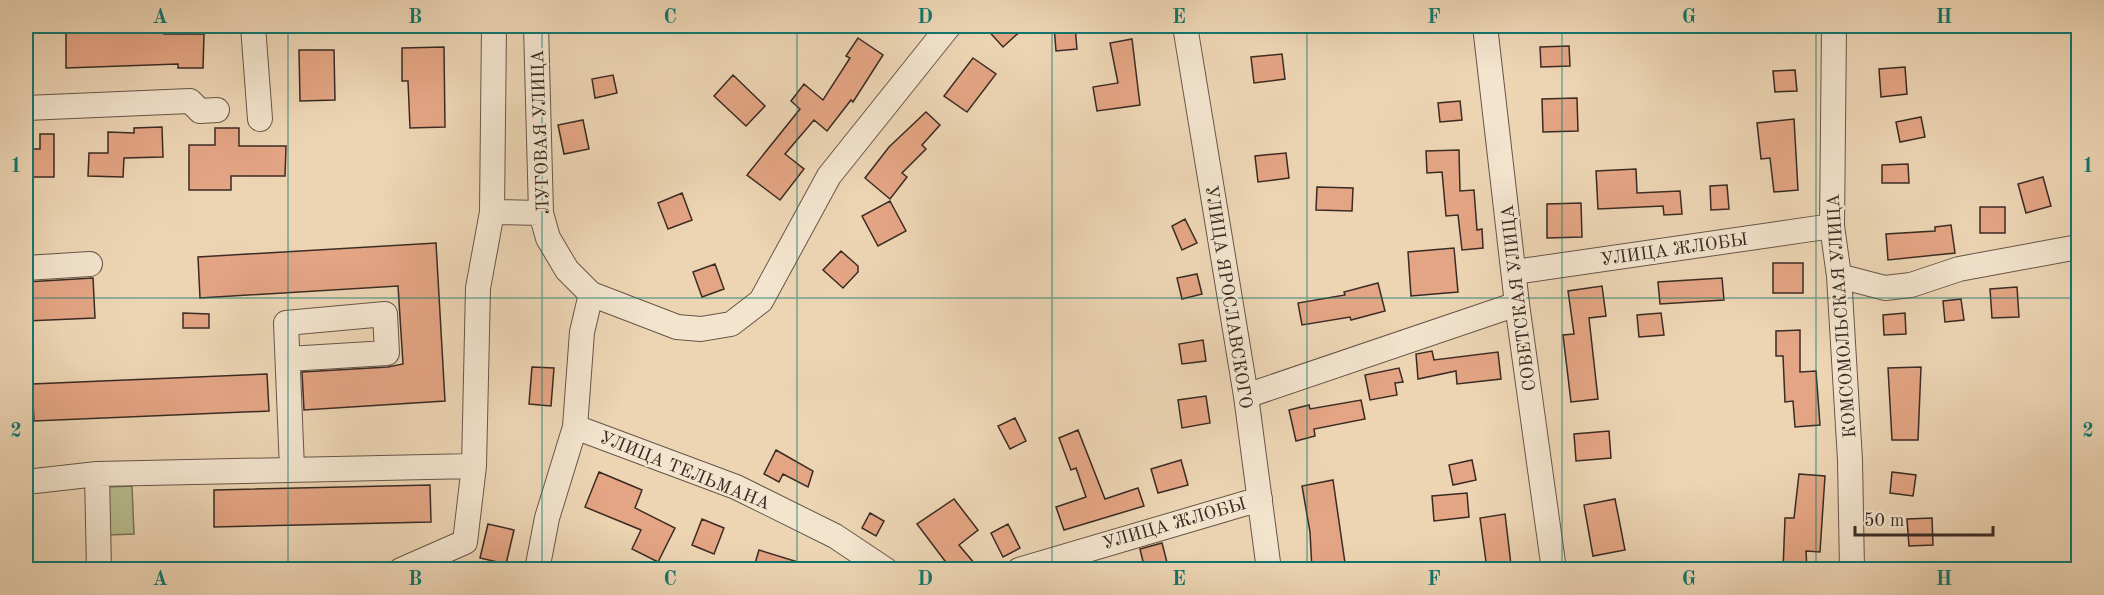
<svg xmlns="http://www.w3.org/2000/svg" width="2104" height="595" font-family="'Old Standard TT',serif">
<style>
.green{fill:#b7bd8e;stroke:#787459;stroke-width:1.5}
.building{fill:#e4a584;stroke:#3a2b24;stroke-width:1.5}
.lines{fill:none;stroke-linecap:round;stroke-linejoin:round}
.minor-casing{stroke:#675648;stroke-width:26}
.minor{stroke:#f3e4ce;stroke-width:24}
.grid{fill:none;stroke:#0f766e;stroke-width:1.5;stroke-opacity:0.55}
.labels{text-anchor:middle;stroke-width:4.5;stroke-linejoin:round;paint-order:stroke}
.street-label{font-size:18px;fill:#3a2b24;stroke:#f3e4ce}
.neatline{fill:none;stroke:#0f766e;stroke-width:2}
.grid-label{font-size:20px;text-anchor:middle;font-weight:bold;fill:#0f766e}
</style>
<rect width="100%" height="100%" fill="#edd5b4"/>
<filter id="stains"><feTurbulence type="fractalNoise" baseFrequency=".00333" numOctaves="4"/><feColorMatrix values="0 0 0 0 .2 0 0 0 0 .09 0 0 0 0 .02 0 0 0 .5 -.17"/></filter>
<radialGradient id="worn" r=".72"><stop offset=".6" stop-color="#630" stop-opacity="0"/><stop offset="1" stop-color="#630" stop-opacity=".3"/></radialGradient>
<path class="green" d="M132 486 134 534 108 535 107 487Z"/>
<path class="building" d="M66 26H103V31H164V34H204L203 68H178V64L66 68Z
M984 26H1026L1003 47Z
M1054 26H1075L1077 49 1056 51Z
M858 38 883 55 853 102 851 100 827 131 814 120 785 154 804 169 780 200 747 175 800 109 791 101 804 84 823 100 850 58 846 56Z
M1132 39 1140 105 1097 111 1093 87 1118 83 1110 43Z
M1569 46 1570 66 1541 67 1540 47Z
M444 47 445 127 410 128 408 81H402V48Z
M299 50H334L335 100 300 101Z
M1282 54 1285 79 1254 83 1251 57Z
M973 58 996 74 967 112 944 96Z
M1905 67 1907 94 1881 97 1879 69Z
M1795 70 1797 91 1775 92 1773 71Z
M613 75 617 93 595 98 592 79Z
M733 75 765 106 746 126 714 96Z
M1577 98 1578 131 1543 132 1542 99Z
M1460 101 1462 120 1440 122 1438 103Z
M926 112 940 125 922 145 926 149 902 173 907 177 890 199 865 178 889 147Z
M1921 117 1925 137 1900 142 1896 122Z
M1794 119 1798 190 1774 192 1770 158 1761 159 1757 123Z
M583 120 589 149 564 154 558 125Z
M162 127 163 157 124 158 123 177 88 176 89 153H108V132L134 133V128Z
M215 128H239V146H286L285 176H231V190H189V145H215Z
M40 134H54V177H26V149H40Z
M1459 150 1460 191 1474 190 1477 230 1482 229 1483 248 1462 250 1458 215 1446 216 1442 172 1427 173 1426 151Z
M1286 153 1289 178 1258 182 1255 156Z
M1908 164 1909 183H1882V165Z
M1636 169 1637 193 1680 191 1682 214 1664 215 1663 206 1598 209 1596 171Z
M2043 177 2051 206 2026 213 2018 184Z
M1727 185 1729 209 1711 210 1710 186Z
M1317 187 1353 188 1352 211 1316 210Z
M682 193 692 220 668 229 658 203Z
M890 201 906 231 878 246 862 216Z
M1581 203 1582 237 1547 238V204Z
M1980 207H2005V233H1980Z
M1185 219 1197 243 1182 250 1172 226Z
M1951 225 1955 253 1888 260 1886 234 1935 231V227Z
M436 243 445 401 304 410 302 372 388 367 403 364 398 286 200 298 198 257Z
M1454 248 1458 292 1411 296 1408 252Z
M841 251 858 266V272L843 288 823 270Z
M1773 263H1803V293H1773Z
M715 264 724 289 702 297 693 272Z
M1197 274 1202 294 1182 299 1177 278Z
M93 278 95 318 26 321V282Z
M1722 278 1724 300 1660 304 1658 282Z
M1378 283 1385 311 1351 320 1350 317 1302 325 1298 303 1345 295 1344 292Z
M1602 286 1606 316 1589 318 1598 399 1571 402 1563 335 1574 334 1568 291Z
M2017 287 2019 317 1992 318 1990 289Z
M1961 299 1964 320 1945 322 1943 301Z
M183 313 209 314V328H183Z
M1661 313 1664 335 1639 337 1637 315Z
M1905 313 1906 334 1884 335 1883 315Z
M1800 330V372L1816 371 1820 425 1795 427 1793 401 1785 402 1783 356H1776V331Z
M1203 340 1206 361 1182 364 1179 344Z
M1432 351 1434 360 1498 352 1501 379 1457 384 1456 371 1418 379 1416 354Z
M532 367 554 368 551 406 529 404Z
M1921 367 1918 440H1892L1888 368Z
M1399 368 1403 382 1395 383 1397 395 1370 400 1365 375Z
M267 374 269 411 34 421 32 384Z
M1206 396 1210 423 1182 428 1178 400Z
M1361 400 1365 419 1314 429 1315 436 1296 441 1289 410 1309 405 1310 409Z
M1015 418 1026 441 1010 449 998 426Z
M1078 430 1105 499 1138 488 1144 506 1064 530 1056 507 1086 497 1076 468 1071 470 1059 438Z
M1609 431 1611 458 1576 461 1574 434Z
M776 450 813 471 808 487 783 474 779 482 764 474Z
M1181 460 1188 485 1158 493 1151 469Z
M1472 460 1476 480 1453 485 1449 465Z
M599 472 642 490 635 508 675 528 658 562 632 549 641 530 585 507Z
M1892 472 1916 475 1913 496 1890 493Z
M1799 474 1825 476 1820 552 1806 551 1807 570H1783L1785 518H1794Z
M1333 480 1346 570H1312L1310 532 1302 486Z
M430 485 431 522 214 527V490Z
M1467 493 1469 517 1434 521 1432 496Z
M954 499 978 530 959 545 980 570H936L945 561 917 524Z
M1615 499 1625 550 1593 556 1584 505Z
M870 513 884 521 876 536 862 528Z
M1505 514 1511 565 1487 569 1480 518Z
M1932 518 1933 545 1909 546 1907 519Z
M702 519 724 528 714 554 692 545Z
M488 524 514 530 506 564 480 558Z
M1008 524 1020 548 1003 557 991 533Z
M1162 543 1169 570H1145L1140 549Z
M759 550 811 566V570H753Z"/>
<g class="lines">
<g class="minor-casing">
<path id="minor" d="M253 26 260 119
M536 26 541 213 548 238 567 270 591 294 677 327 701 329 731 324 761 301 829 176 949 26
M1185 26 1246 396 1269 570
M1485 26 1517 304 1554 570
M1834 26 1832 226 1839 276 1850 460 1852 570
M26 108 190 101 200 111 217 110
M492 212 541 213
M26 268 90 264
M1515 272 1832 226
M1839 276 1885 288 1911 285 1959 269 2078 247
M288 359 387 353 385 314 286 323 292 469
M1246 396 1517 304
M575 427 736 487 835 536 886 570
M97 474 99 570
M26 482 97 474 474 466
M401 570 465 542 474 466 478 288 492 212 494 26
M537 570 547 518 575 427 582 332 591 294
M1019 570 1260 499"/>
</g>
<use href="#minor" class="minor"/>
</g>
<path class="grid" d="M288 26V570M542 26V570M797 26V570M1052 26V570M1307 26V570M1562 26V570M1816 26V570M26 298H2078"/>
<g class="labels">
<g class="street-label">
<text transform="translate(540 132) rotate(-92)" y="6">ЛУГОВАЯ УЛИЦА</text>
<text transform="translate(1674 249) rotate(-8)" y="6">УЛИЦА ЖЛОБЫ</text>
<text transform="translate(1229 297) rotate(81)" y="6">УЛИЦА ЯРОСЛАВСКОГО</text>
<text transform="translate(1518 298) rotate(-97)" y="6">СОВЕТСКАЯ УЛИЦА</text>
<text transform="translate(1841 316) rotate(-94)" y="6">КОМСОМОЛЬСКАЯ УЛИЦА</text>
<text transform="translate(685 470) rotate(22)" y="6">УЛИЦА ТЕЛЬМАНА</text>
<text transform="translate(1174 523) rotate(-16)" y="6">УЛИЦА ЖЛОБЫ</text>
</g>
</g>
<rect width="2104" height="595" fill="none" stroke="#edd5b4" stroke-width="66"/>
<path d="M1855 526v9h138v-9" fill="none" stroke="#3a2b24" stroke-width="3"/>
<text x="1864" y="526" font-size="18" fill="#3a2b24" stroke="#f3e4ce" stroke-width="4.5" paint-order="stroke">50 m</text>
<rect x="33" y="33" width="2038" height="529" class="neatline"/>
<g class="grid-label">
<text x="160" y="23">A</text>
<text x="415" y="23">B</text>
<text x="670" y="23">C</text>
<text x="925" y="23">D</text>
<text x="1179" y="23">E</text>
<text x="1434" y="23">F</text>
<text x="1689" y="23">G</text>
<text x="1944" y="23">H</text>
<text x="16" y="172">1</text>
<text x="2088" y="172">1</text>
<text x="16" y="437">2</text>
<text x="2088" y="437">2</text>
<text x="160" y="585">A</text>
<text x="415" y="585">B</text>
<text x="670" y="585">C</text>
<text x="925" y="585">D</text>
<text x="1179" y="585">E</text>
<text x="1434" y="585">F</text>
<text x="1689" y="585">G</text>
<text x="1944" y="585">H</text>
</g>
<rect width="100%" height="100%" filter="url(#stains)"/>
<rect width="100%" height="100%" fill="url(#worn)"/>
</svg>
